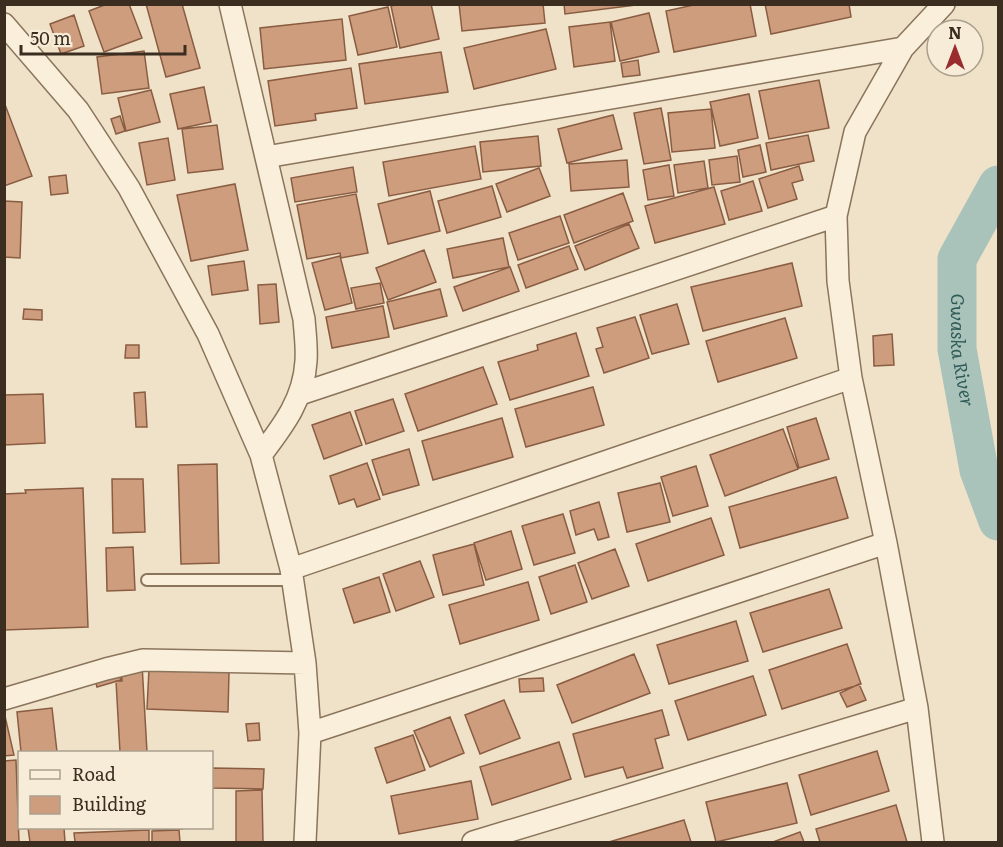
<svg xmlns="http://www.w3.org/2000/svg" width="1003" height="847" font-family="Literata,serif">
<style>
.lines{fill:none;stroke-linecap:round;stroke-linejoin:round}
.river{stroke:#a9c3ba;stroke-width:39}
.building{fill:#cd9d7e;stroke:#8a5d42;stroke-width:1.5}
.lane-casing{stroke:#8b745c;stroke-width:14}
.street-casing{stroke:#8b745c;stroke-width:24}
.lane{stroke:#f9efdb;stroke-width:10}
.street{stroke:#f9efdb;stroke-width:21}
.labels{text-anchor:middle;stroke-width:4.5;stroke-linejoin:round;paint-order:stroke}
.water-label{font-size:18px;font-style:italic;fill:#305b57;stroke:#f6ecd7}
</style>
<rect width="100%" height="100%" fill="#efe2c8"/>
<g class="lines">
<path class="river" id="s1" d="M998 185 957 259V349L979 470 998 521"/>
</g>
<path class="building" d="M107 4H129L142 38 104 52 89 11Z
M146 4H182L200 68 166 77Z
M398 4H431L439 39 400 48 391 6Z
M459 4H543L545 23 462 31Z
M564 4H644L565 14Z
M698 4H750L756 36 674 52 666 11Z
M765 4H849L851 17 771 34Z
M388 7 397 47 358 55 349 16Z
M649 13 659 52 620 61 611 22Z
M74 15 84 46 61 54 50 24Z
M342 19 346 60 264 69 260 28Z
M610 22 615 61 574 67 569 27Z
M546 29 556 69 474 89 464 48Z
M144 51 149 88 102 94 97 57Z
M441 52 448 92 365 104 359 64Z
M638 60 640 75 623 77 621 63Z
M351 68 357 108 315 114 316 120 275 126 268 81Z
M819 80 829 128 769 139 759 91Z
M204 87 211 122 178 129 170 94Z
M151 90 160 122 126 131 118 98Z
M749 94 758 138 720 146 710 102Z
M4 102 32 176 4 186Z
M661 108 671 160 644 164 634 113Z
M711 109 715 148 672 152 668 113Z
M613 115 622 149 567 163 558 129Z
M120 116 125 131 116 134 111 119Z
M217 125 223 169 188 173 182 129Z
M808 135 814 161 771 170 766 143Z
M538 136 541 166 483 172 480 142Z
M168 138 175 180 147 185 139 143Z
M760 145 766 172 743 177 738 150Z
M475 146 481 179 389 196 383 162Z
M737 156 740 182 712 185 709 160Z
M627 160 629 187 571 191 569 164Z
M704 161 708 188 678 193 674 165Z
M669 165 674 196 648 200 643 170Z
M799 166 803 180 792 183 797 199 768 208 759 179Z
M353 167 357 192 295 202 291 178Z
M539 168 550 196 507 212 496 184Z
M66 175 68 193 51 195 49 177Z
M753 181 762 211 729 220 721 191Z
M235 184 248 250 191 261 177 195Z
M492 186 501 217 447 233 438 201Z
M714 187 725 224 655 243 645 206Z
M430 191 440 231 388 244 378 204Z
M623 193 633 221 574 243 564 215Z
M356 194 368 253 341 258 340 253 307 259 297 205Z
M4 201 22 202 20 258 4 257Z
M560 216 569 243 518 260 509 233Z
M629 224 639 248 585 270 575 246Z
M503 238 509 267 453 278 447 249Z
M569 246 578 269 526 288 518 265Z
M424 250 436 282 388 300 376 268Z
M340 256 352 303 325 310 312 263Z
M244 261 248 290 212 295 208 266Z
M792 263 802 306 703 331 691 287Z
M510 267 519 291 463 311 454 287Z
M380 283 384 303 356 309 351 288Z
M276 284 279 322 260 324 258 285Z
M440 289 447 316 394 329 387 302Z
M677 304 689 344 652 354 640 315Z
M383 306 389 337 332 348 326 317Z
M24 309 42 310V320L23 319Z
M635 317 649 358 604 373 596 349 603 347 597 328Z
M785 318 797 358 718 382 706 341Z
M576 333 589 376 510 400 498 362 538 350 537 345Z
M892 334 894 365 874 366 873 336Z
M126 345H139V358H125Z
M483 367 497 404 418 431 405 394Z
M593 387 604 425 526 447 515 409Z
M145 392 147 427H136L134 393Z
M43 394 45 443 4 445V395Z
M393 399 404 431 366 444 355 411Z
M350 412 362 445 324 459 312 425Z
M502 418 513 457 433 480 422 441Z
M816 418 829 459 799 468 787 427Z
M783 429 798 469 725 496 710 455Z
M409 449 419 485 383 495 372 460Z
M367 463 380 499 357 507 354 499 339 504 330 476Z
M217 464 219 563 181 564 178 465Z
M696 466 708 506 673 516 661 477Z
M836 477 848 518 740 548 729 507Z
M112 479H143L145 532 113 533Z
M660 483 670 522 627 532 618 493Z
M83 488 88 627 4 630V494L26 493 25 490Z
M599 502 609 537 598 540 594 529 576 535 570 511Z
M563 514 575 553 534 565 522 526Z
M711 518 724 555 648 581 636 544Z
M511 531 522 569 486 580 474 543Z
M474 544 484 585 443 595 433 555Z
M133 547 135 590 107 591 106 548Z
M615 549 629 586 592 599 578 563Z
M420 561 434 597 396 611 383 574Z
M575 565 587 602 551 614 539 577Z
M379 577 390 612 354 623 343 589Z
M528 582 539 620 460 644 449 605Z
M829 589 842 628 763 652 750 613Z
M736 621 748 661 669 684 657 645Z
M847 644 861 684 782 709 769 670Z
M634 654 650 693 572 723 557 685Z
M142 664 147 752H120L116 681H122L121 665Z
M117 668 121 680 97 687 94 676Z
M149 669 229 672 228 712 147 709Z
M753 676 766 715 688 740 675 701Z
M543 678 544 691 520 692 519 679Z
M859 684 866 700 847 707 840 693Z
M504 700 520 738 480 754 465 715Z
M52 708 57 752H21L17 712Z
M662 710 669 735 655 739 663 768 627 778 623 767 585 777 573 734Z
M4 712 14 755 4 756Z
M450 717 464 753 430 767 414 731Z
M259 723 260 740 248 741 246 724Z
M413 735 425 770 387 783 375 748Z
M559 742 571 779 492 805 480 767Z
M877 751 889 791 811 815 799 775Z
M16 760 19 842H4V761Z
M212 768 264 769 263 789 212 788Z
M471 781 478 819 399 834 391 796Z
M787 783 797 823 716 842 706 802Z
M262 790 263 842H236V791Z
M896 805 907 842H820L816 829Z
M684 820 691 842H609Z
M28 828H64L65 842H30Z
M153 828H182V829H153Z
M149 830V842H75L74 833Z
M179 830 180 842H152V831Z
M800 832 804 842H773Z"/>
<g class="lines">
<g class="lane-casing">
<path id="lane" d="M147 580H292"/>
</g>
<g class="street-casing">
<path id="street" d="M230 4 304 319C305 333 307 347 306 361 304 399 283 426 261 455
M4 24 78 110 129 188 208 334 261 455 291 569 305 663 310 733 305 842
M266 157 903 48
M300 394 836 216
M291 569 851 378
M4 699 106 669 143 660 305 663
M310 733 886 543
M473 842 917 708
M933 842 917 708 886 543 851 378 838 281 836 216 855 132 903 48 944 4"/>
</g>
<use href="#lane" class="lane"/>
<use href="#street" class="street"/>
</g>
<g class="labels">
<g class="water-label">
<text dy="6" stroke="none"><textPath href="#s1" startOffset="176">Gwaska River</textPath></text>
</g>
</g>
<rect width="1003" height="847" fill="none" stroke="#3b2d20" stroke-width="12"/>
<rect x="18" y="751" width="195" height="78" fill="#f6ecd7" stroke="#aba08e" stroke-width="1.5"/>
<rect x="30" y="770" width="30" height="9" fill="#f9efdb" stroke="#aba08e" stroke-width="1.5"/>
<text x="72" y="781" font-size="18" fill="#3b2d20">Road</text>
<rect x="30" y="796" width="30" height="18" fill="#cd9d7e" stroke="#aba08e" stroke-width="1.5"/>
<text x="72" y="811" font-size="18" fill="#3b2d20">Building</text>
<g transform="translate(955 48)"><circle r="28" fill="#f6ecd7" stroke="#aba08e" stroke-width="1.5"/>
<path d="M0-4.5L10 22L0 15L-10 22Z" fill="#9a2c30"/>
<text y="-9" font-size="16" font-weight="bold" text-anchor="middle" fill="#3b2d20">N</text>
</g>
<path d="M21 45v9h164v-9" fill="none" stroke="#3b2d20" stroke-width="3"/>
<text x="30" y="45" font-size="18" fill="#3b2d20" stroke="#f6ecd7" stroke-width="4.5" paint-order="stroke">50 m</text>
</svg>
